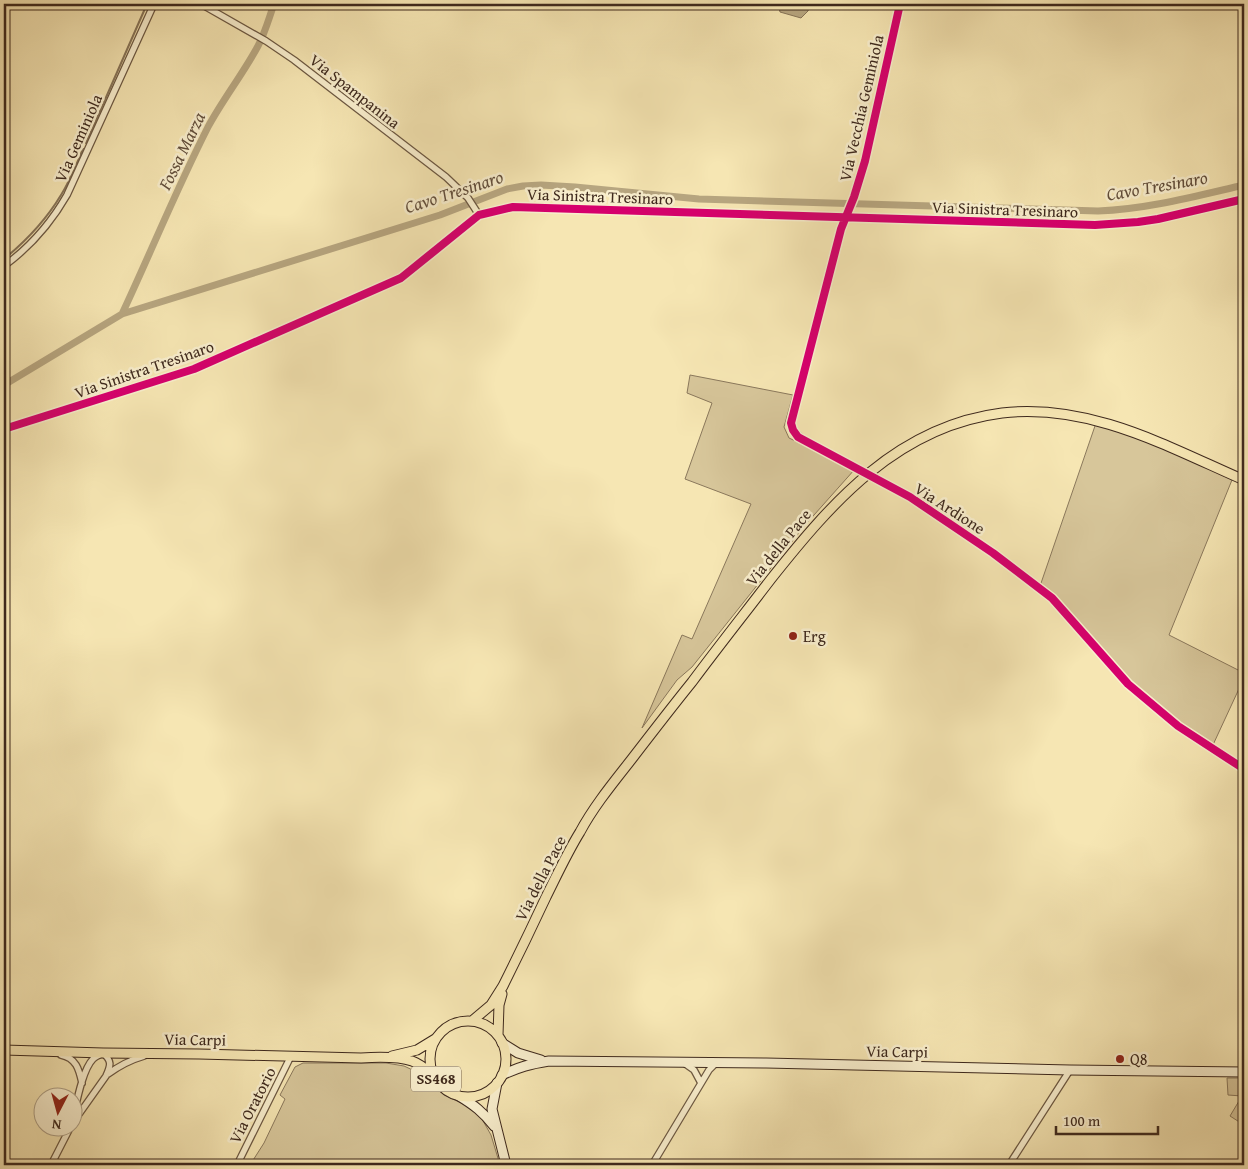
<svg xmlns="http://www.w3.org/2000/svg" width="1248" height="1169" font-family="'Gentium Book Plus',serif">
<style>
.green{fill:#d7c69a;stroke:#8a785c}
.water{fill:#b7a680;stroke:#877458}
.lines{fill:none;stroke-linecap:round;stroke-linejoin:round}
.stream{stroke:#877458;stroke-width:2}
.canal{stroke:#b7a680;stroke-width:7}
.street-casing{stroke:#6c5842;stroke-width:8}
.secondary-casing{stroke:#3e291d;stroke-width:11}
.primary-casing{stroke:#3e291d;stroke-width:11}
.street{stroke:#f9efce;stroke-width:5.5}
.secondary{stroke:#f9efce;stroke-width:9}
.primary{stroke:#f6e6b3;stroke-width:9}
.cycleway-casing{stroke:#f9efce;stroke-width:11}
.cycleway{stroke:#d6006c;stroke-width:8}
.poi-dot{fill:#8f2418;stroke:#f9efce;stroke-width:2}
.labels{text-anchor:middle;stroke-width:5;stroke-linejoin:round;paint-order:stroke}
.shield{fill:#f9efce;stroke:#766452;stroke-width:1}
.shield-label{font-size:15px;font-weight:bold;fill:#3e291d}
.street-label{font-size:16px;fill:#3e291d;stroke:#f9efce}
.poi-label{font-size:16px;fill:#3e291d;stroke:#f9efce;text-anchor:start}
.water-label{font-size:18px;font-style:italic;fill:#624e3b;stroke:#f9efce}
</style>
<rect width="100%" height="100%" fill="#f6e6b3"/>
<filter id="stains"><feTurbulence type="fractalNoise" baseFrequency=".004" numOctaves="4"/><feColorMatrix values="0 0 0 0 .2 0 0 0 0 .09 0 0 0 0 .02 0 0 0 .5 -.17"/></filter>
<radialGradient id="worn" r=".72"><stop offset=".6" stop-color="#630" stop-opacity="0"/><stop offset="1" stop-color="#630" stop-opacity=".3"/></radialGradient>
<path class="green" d="M690 375 793 395 784 427 789 438 855 469 806 524 692 667 677 680 642 728 682 635 692 639 751 504 685 479 712 403 687 393Z
M1096 423 1234 475 1169 635 1244 673V678L1212 747 1164 716 1141 694 1075 621 1039 589Z
M303 1063H386L404 1066 419 1073 444 1095 472 1108 482 1119 491 1135 500 1165H250L264 1143 285 1099 280 1095 295 1067Z
M1227 1078H1244V1125L1230 1116 1242 1096 1228 1095Z"/>
<path class="water" d="M778 4H810L808 11 801 18 780 12Z"/>
<g class="lines">
<path class="stream" d="M86 143 147 4
M4 259C26 241 46 220 61 195 70 181 76 165 83 149"/>
<path class="canal" d="M122 314C151 252 177 188 208 127 223 99 243 74 258 46 265 33 269 18 274 4
M4 385 122 314 440 215 507 189 523 186 541 185 575 187 699 199 1098 211C1148 209 1196 196 1244 185"/>
<g class="street-casing">
<path id="street" d="M201 4 266 41 294 60 446 177 468 198 479 215
M4 266C30 247 51 223 67 195L154 4
M4 429 194 369 401 278 479 215 513 207 1095 225 1138 222 1158 219 1244 199
M828 454C814 446 796 440 791 423L841 229 854 197 865 161 900 4
M910 497 993 553 1052 598 1128 684 1178 726 1244 769
M61 1055C76 1058 79 1069 82 1083
M684 1063 694 1070 701 1083
M108 1074C119 1066 130 1060 144 1056
M72 1122C76 1106 82 1070 93 1059 96 1056 100 1055 103 1053 112 1061 111 1065 106 1076L72 1124
M51 1165 71 1126
M237 1165 291 1056
M652 1165 709 1070 716 1063
M1009 1165 1070 1070"/>
</g>
<g class="secondary-casing">
<path id="secondary" d="M502 1043 518 1053 541 1060
M502 1075C519 1067 530 1064 549 1061L766 1063 1070 1070 1244 1072
M497 1083 492 1109 506 1165
M459 1096C474 1105 483 1112 494 1126"/>
</g>
<g class="primary-casing">
<path id="primary" d="M472 1021 491 1005 503 986C518 956 532 927 546 897 557 875 567 853 580 832 594 806 613 783 631 760 651 734 671 708 692 682 718 647 745 613 771 579 832 502 898 426 1002 413 1090 403 1166 446 1244 480
M430 1059a38 38 0 1 1 76 0a38 38 0 1 1-76 0Z
M498 1035 499 1005 502 994
M4 1050 103 1053 199 1054 361 1058C377 1057 397 1056 412 1061 421 1064 428 1071 435 1077
M392 1056 417 1050 435 1039"/>
</g>
<use href="#street" class="street"/>
<use href="#secondary" class="secondary"/>
<use href="#primary" class="primary"/>
<g class="cycleway-casing">
<path id="cycleway" d="M900 4 865 161 854 197 841 229 791 423 793 430 798 437 910 497 993 553 1052 598 1128 684 1178 726 1244 769
M4 429 194 369 401 278 479 215 513 207 1095 225 1138 222 1158 219 1244 199"/>
</g>
<use href="#cycleway" class="cycleway"/>
</g>
<g class="poi-dot">
<circle cx="793" cy="636" r="5"/>
<circle cx="1120" cy="1059" r="5"/>
</g>
<g class="labels">
<rect class="shield" x="411" y="1066.5" width="50" height="25" rx="4"/>
<g class="shield-label">
<text x="436" y="1084">SS468</text>
</g>
<g class="street-label">
<text transform="translate(355 91) rotate(38)" y="6">Via Spampanina</text>
<text transform="translate(861 108) rotate(-77)" y="6">Via Vecchia Geminiola</text>
<text transform="translate(78 138) rotate(-66)" y="6">Via Geminiola</text>
<text transform="translate(600 196) rotate(2)" y="6">Via Sinistra Tresinaro</text>
<text transform="translate(1005 209) rotate(2)" y="6">Via Sinistra Tresinaro</text>
<text transform="translate(144 369) rotate(-19)" y="6">Via Sinistra Tresinaro</text>
<text transform="translate(950 508) rotate(33)" y="6">Via Ardione</text>
<text transform="translate(778 547) rotate(-51)" y="6">Via della Pace</text>
<text transform="translate(540 878) rotate(-63)" y="6">Via della Pace</text>
<text transform="translate(195 1039) rotate(1)" y="6">Via Carpi</text>
<text transform="translate(897 1051) rotate(1)" y="6">Via Carpi</text>
<text transform="translate(252 1105) rotate(-63)" y="6">Via Oratorio</text>
</g>
<g class="poi-label">
<text x="803" y="642">Erg</text>
<text x="1130" y="1065">Q8</text>
</g>
<g class="water-label">
<text transform="translate(182 151) rotate(-64)" y="6">Fossa Marza</text>
<text transform="translate(1157 186) rotate(-10)" y="6">Cavo Tresinaro</text>
<text transform="translate(454 192) rotate(-18)" y="6">Cavo Tresinaro</text>
</g>
</g>
<rect width="1248" height="1169" fill="none" stroke="#f6e6b3" stroke-width="20"/>
<rect x="5" y="5" width="1238" height="1159" fill="none" stroke="#3e291d" stroke-width="2.5"/>
<rect x="10" y="10" width="1228" height="1149" fill="none" stroke="#3e291d"/>
<g transform="translate(58 1112) rotate(186)"><circle r="24" fill="#f9efce" stroke="#aea087"/>
<path d="M0-4L9 19L0 12L-9 19Z" fill="#8f2418"/>
<text y="-8" font-size="14" font-weight="bold" text-anchor="middle" fill="#3e291d">N</text>
</g>
<path d="M1056 1126v8h102v-8" fill="none" stroke="#3e291d" stroke-width="2.5"/>
<text x="1063" y="1126" font-size="15" fill="#3e291d" stroke="#f9efce" stroke-width="4" paint-order="stroke">100 m</text>
<rect width="100%" height="100%" filter="url(#stains)"/>
<rect width="100%" height="100%" fill="url(#worn)"/>
</svg>
